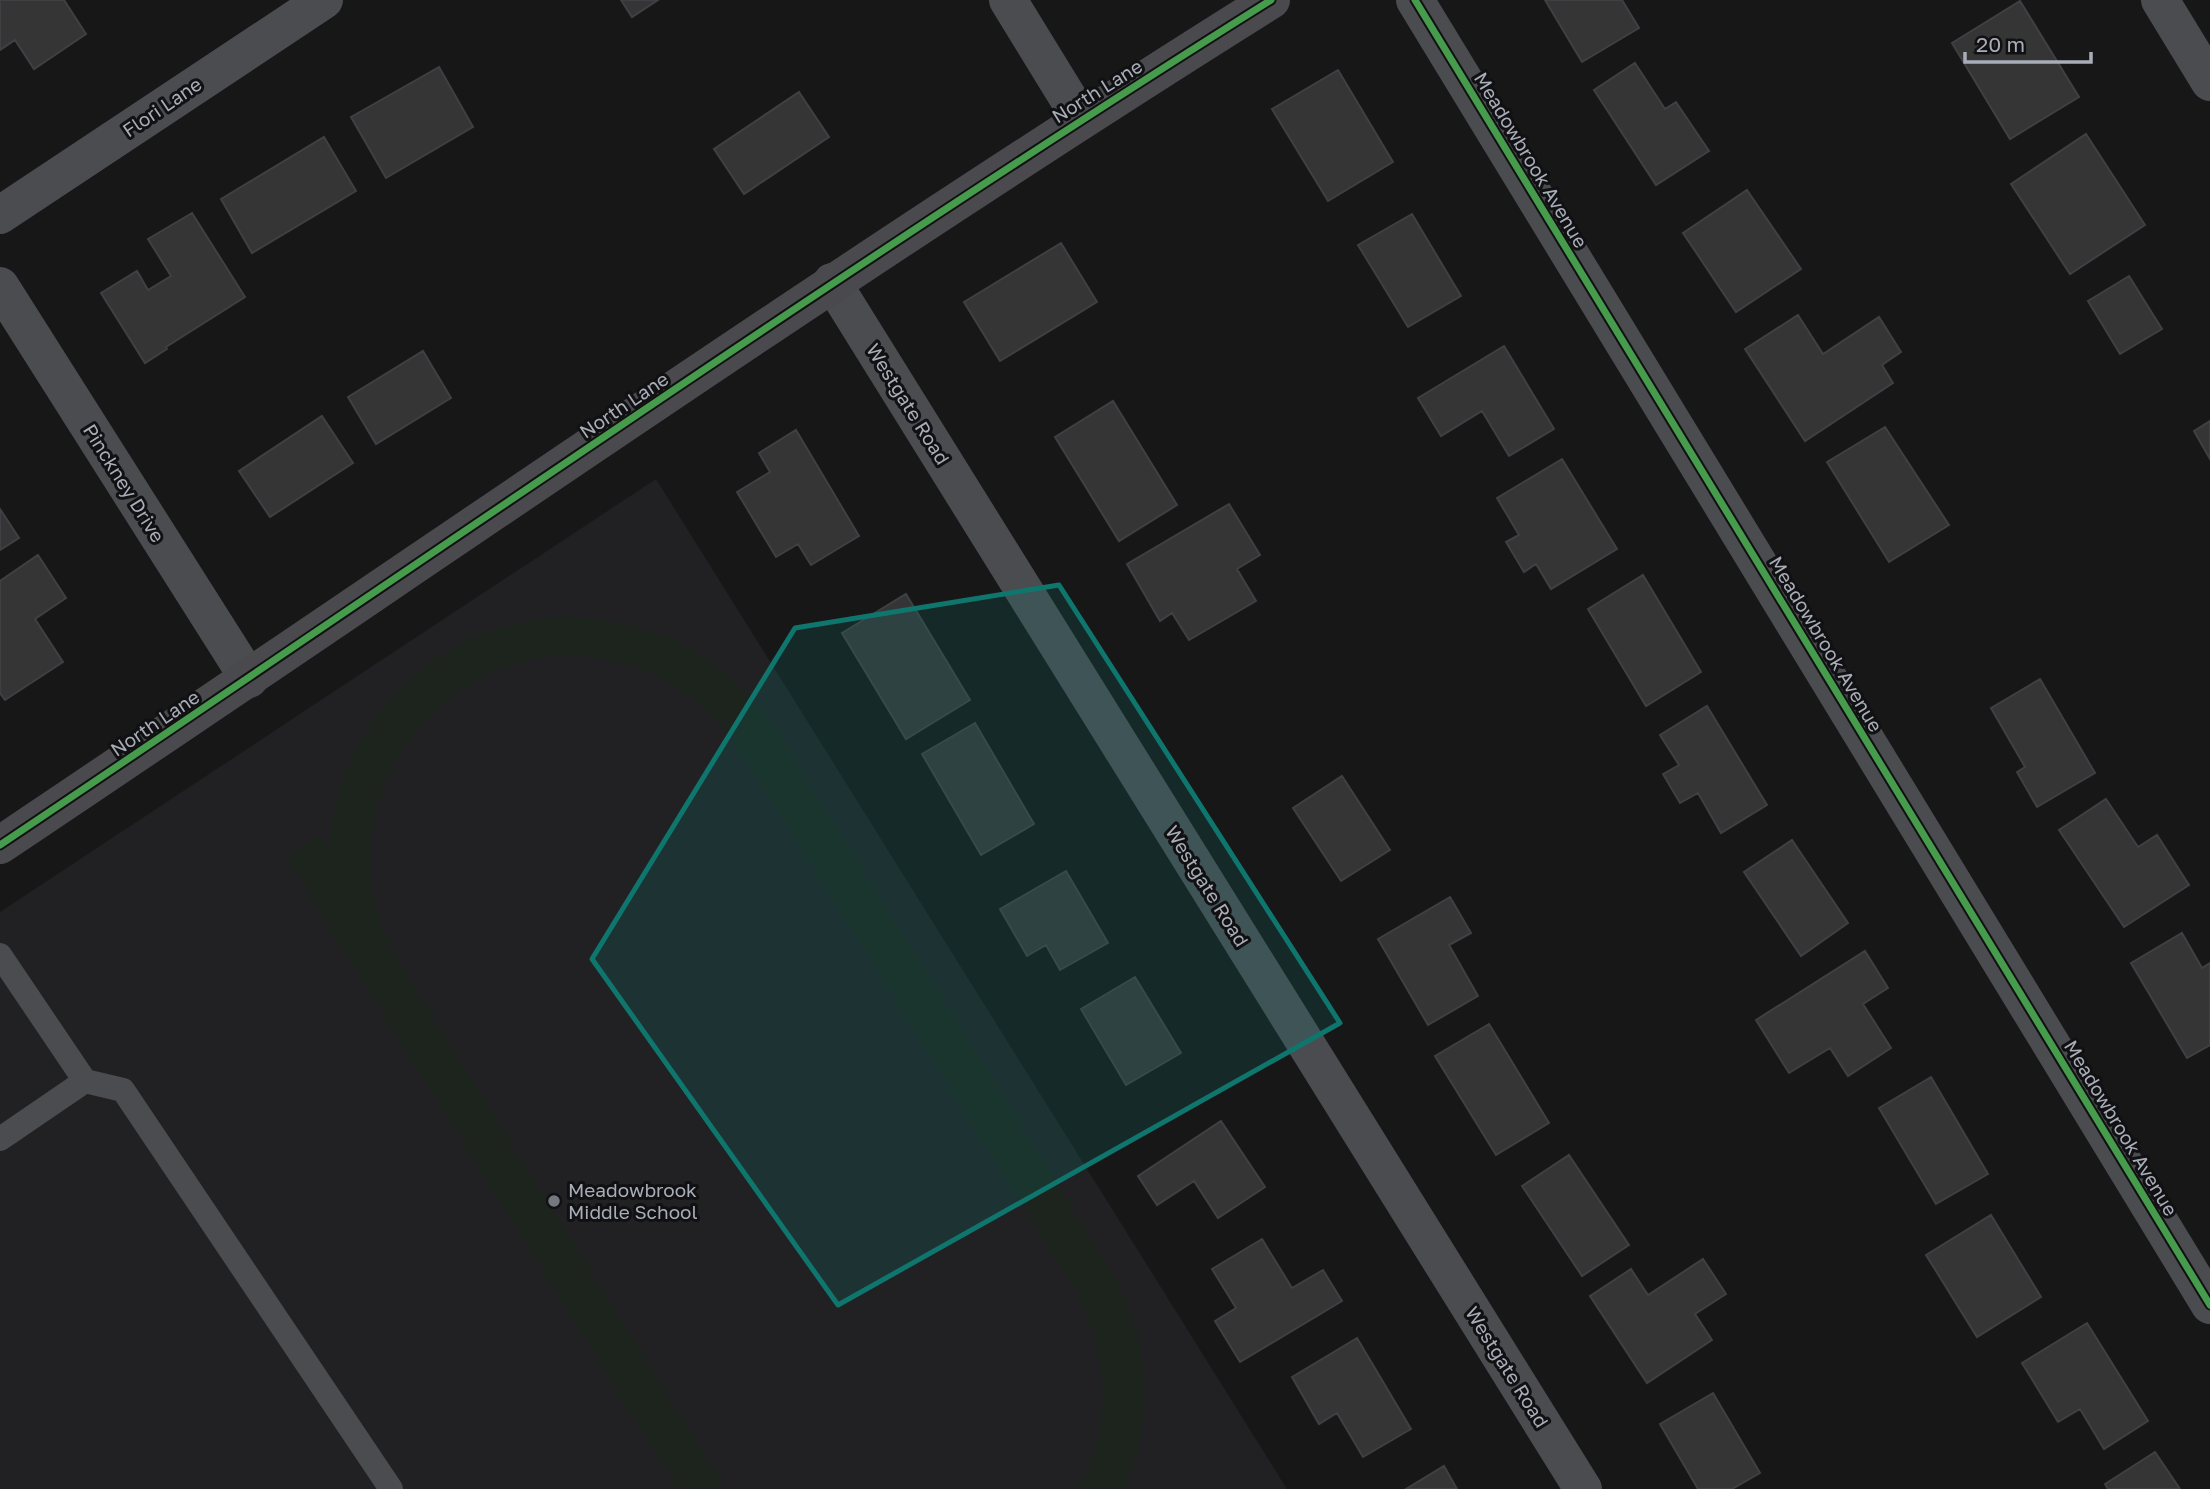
<svg xmlns="http://www.w3.org/2000/svg" width="2210" height="1489" font-family="'Golos Text',sans-serif">
<style>
.built{fill:#212123}
.green{fill:#1d241e}
.building{fill:#353536;stroke:#3f4043;stroke-width:2}
.lines{fill:none;stroke-linecap:round;stroke-linejoin:round}
.lane{stroke:#4b4c50;stroke-width:24}
.street{stroke:#4b4c50;stroke-width:38}
.secondary{stroke:#4a4a4e;stroke-width:38}
.cycleway-casing{stroke:#111113;stroke-width:11}
.cycleway{stroke:#469c4c;stroke-width:7}
.marked{fill:#0f766e;fill-opacity:0.2;stroke:#0f766e;stroke-width:5;stroke-linejoin:round}
.poi-dot{fill:#757880;stroke:#111113;stroke-width:2.5}
.labels{text-anchor:middle;stroke-width:6;stroke-linejoin:round;paint-order:stroke}
.street-label{font-size:19px;fill:#a8adb8;stroke:#111113}
.poi-label{font-size:19px;fill:#a8adb8;stroke:#111113;text-anchor:start}
</style>
<rect width="100%" height="100%" fill="#171717"/>
<path class="built" d="M656 479 1287 1489H0V912Z"/>
<path class="green" d="M552 617C654 617 716 647 776 730L1109 1267C1115 1278 1121 1289 1126 1300 1151 1358 1151 1432 1124 1489H1078C1114 1420 1109 1356 1074 1288L741 751C716 717 688 690 649 673 500 605 340 748 375 903 379 924 389 943 399 962L726 1489H678L285 856 320 834 329 848C333 756 393 669 479 635 502 625 527 621 552 617Z"/>
<path class="building" d="M0 0H64L86 34 34 69 15 40 0 50Z
M621 0H658L632 17Z
M1545 0H1622L1639 28 1582 62Z
M2020 1 2079 97 2010 139 1952 43Z
M1635 63 1665 109 1676 102 1709 151 1656 185 1594 90Z
M439 67 473 127 386 178 351 117Z
M1338 70 1393 162 1328 201 1272 109Z
M799 92 829 137 744 194 714 149Z
M2086 134 2145 225 2070 274 2011 184Z
M324 137 356 191 252 253 221 199Z
M1747 190 1801 269 1736 312 1683 233Z
M192 213 245 297 166 347 167 349 145 363 101 293 137 271 148 290 171 276 148 239Z
M1412 214 1461 296 1408 327 1358 245Z
M1061 243 1097 302 1000 361 964 302Z
M2129 276 2162 329 2120 354 2088 301Z
M1798 315 1823 354 1879 317 1901 352 1882 365 1893 383 1805 441 1745 349Z
M1504 346 1554 429 1509 456 1482 411 1441 436 1418 398Z
M423 351 451 398 376 444 348 397Z
M1113 401 1177 505 1119 541 1055 437Z
M322 416 353 463 270 517 239 471Z
M2210 421V459L2194 431Z
M1885 427 1949 525 1889 562 1827 462Z
M796 430 859 536 811 565 798 544 776 557 737 492 770 472 759 453Z
M1562 459 1617 549 1551 589 1536 564 1524 572 1506 542 1519 535 1497 498Z
M1229 504 1260 555 1237 569 1256 601 1189 640 1172 613 1160 621 1127 564Z
M0 509 19 538 0 550Z
M38 555 66 598 35 619 63 662 5 700 0 693V581Z
M1643 575 1701 672 1646 706 1588 609Z
M906 594 970 700 906 739 842 633Z
M2040 679 2095 773 2037 807 2017 772 2025 767 1991 708Z
M1707 706 1767 805 1721 833 1698 793 1680 803 1663 774 1679 765 1660 735Z
M975 723 1034 824 981 855 922 754Z
M1342 776 1390 850 1341 881 1293 808Z
M2106 799 2138 847 2157 835 2189 885 2124 927 2059 830Z
M1792 840 1848 923 1801 956 1744 872Z
M1066 871 1108 943 1060 970 1046 945 1027 956 1000 909Z
M1450 897 1471 933 1449 945 1478 996 1428 1025 1378 939Z
M2182 933 2202 968 2210 963V1045L2187 1058 2131 963Z
M1865 951 1888 988 1863 1004 1891 1048 1848 1076 1830 1048 1789 1073 1756 1020Z
M1135 977 1181 1053 1126 1085 1081 1009Z
M1489 1024 1549 1123 1496 1155 1435 1056Z
M1931 1077 1988 1174 1936 1204 1879 1108Z
M1221 1121 1265 1187 1218 1218 1194 1181 1157 1205 1138 1176Z
M1569 1155 1629 1245 1582 1276 1522 1186Z
M1991 1215 2041 1297 1977 1337 1926 1255Z
M1262 1239 1292 1288 1323 1270 1342 1301 1240 1362 1215 1321 1236 1308 1212 1269Z
M1703 1259 1726 1294 1695 1314 1712 1340 1647 1383 1590 1296 1631 1269 1648 1295Z
M2087 1323 2148 1421 2104 1449 2080 1409 2058 1422 2022 1363Z
M1357 1338 1411 1429 1363 1457 1337 1413 1319 1424 1292 1377Z
M1713 1393 1760 1473 1732 1489H1698L1660 1424Z
M2155 1452 2180 1489H2108L2105 1484Z
M1444 1466 1457 1489H1406Z"/>
<g class="lines">
<path class="lane" d="M0 955 85 1081 123 1090 391 1489
M0 1139 85 1081"/>
<path class="street" d="M1008 0 1081 119
M1415 0 2210 1305
M2160 0 2210 82
M0 215 324 0
M832 282 1583 1489
M0 286 249 679"/>
<path class="secondary" d="M0 845C423 562 840 270 1271 0"/>
<g class="cycleway-casing">
<path id="cycleway" d="M1415 0 2210 1305
M0 845C423 562 840 270 1271 0"/>
</g>
<use href="#cycleway" class="cycleway"/>
</g>
<path class="marked" d="M1059 585 1340 1023 838 1305 592 959 795 628Z"/>
<circle class="poi-dot" cx="554" cy="1201" r="7"/>
<g class="labels">
<g class="street-label">
<text transform="translate(1097 91) rotate(-32)" y="7">North Lane</text>
<text transform="translate(162 107) rotate(-34)" y="7">Flori Lane</text>
<text transform="translate(1531 160) rotate(59)" y="7">Meadowbrook Avenue</text>
<text transform="translate(908 404) rotate(58)" y="7">Westgate Road</text>
<text transform="translate(624 405) rotate(-34)" y="7">North Lane</text>
<text transform="translate(124 483) rotate(58)" y="7">Pinckney Drive</text>
<text transform="translate(1826 644) rotate(59)" y="7">Meadowbrook Avenue</text>
<text transform="translate(155 723) rotate(-34)" y="7">North Lane</text>
<text transform="translate(1207 886) rotate(58)" y="7">Westgate Road</text>
<text transform="translate(2121 1128) rotate(59)" y="7">Meadowbrook Avenue</text>
<text transform="translate(1507 1367) rotate(58)" y="7">Westgate Road</text>
</g>
<g class="poi-label">
<text x="568" y="1197">Meadowbrook<tspan x="568" dy="22">Middle School</tspan></text>
</g>
</g>
<path d="M1965 52v10h126v-10" fill="none" stroke="#a8adb8" stroke-width="3.5"/>
<text x="1976" y="52" font-size="21" fill="#a8adb8" stroke="#111113" stroke-width="5" paint-order="stroke">20 m</text>
</svg>
